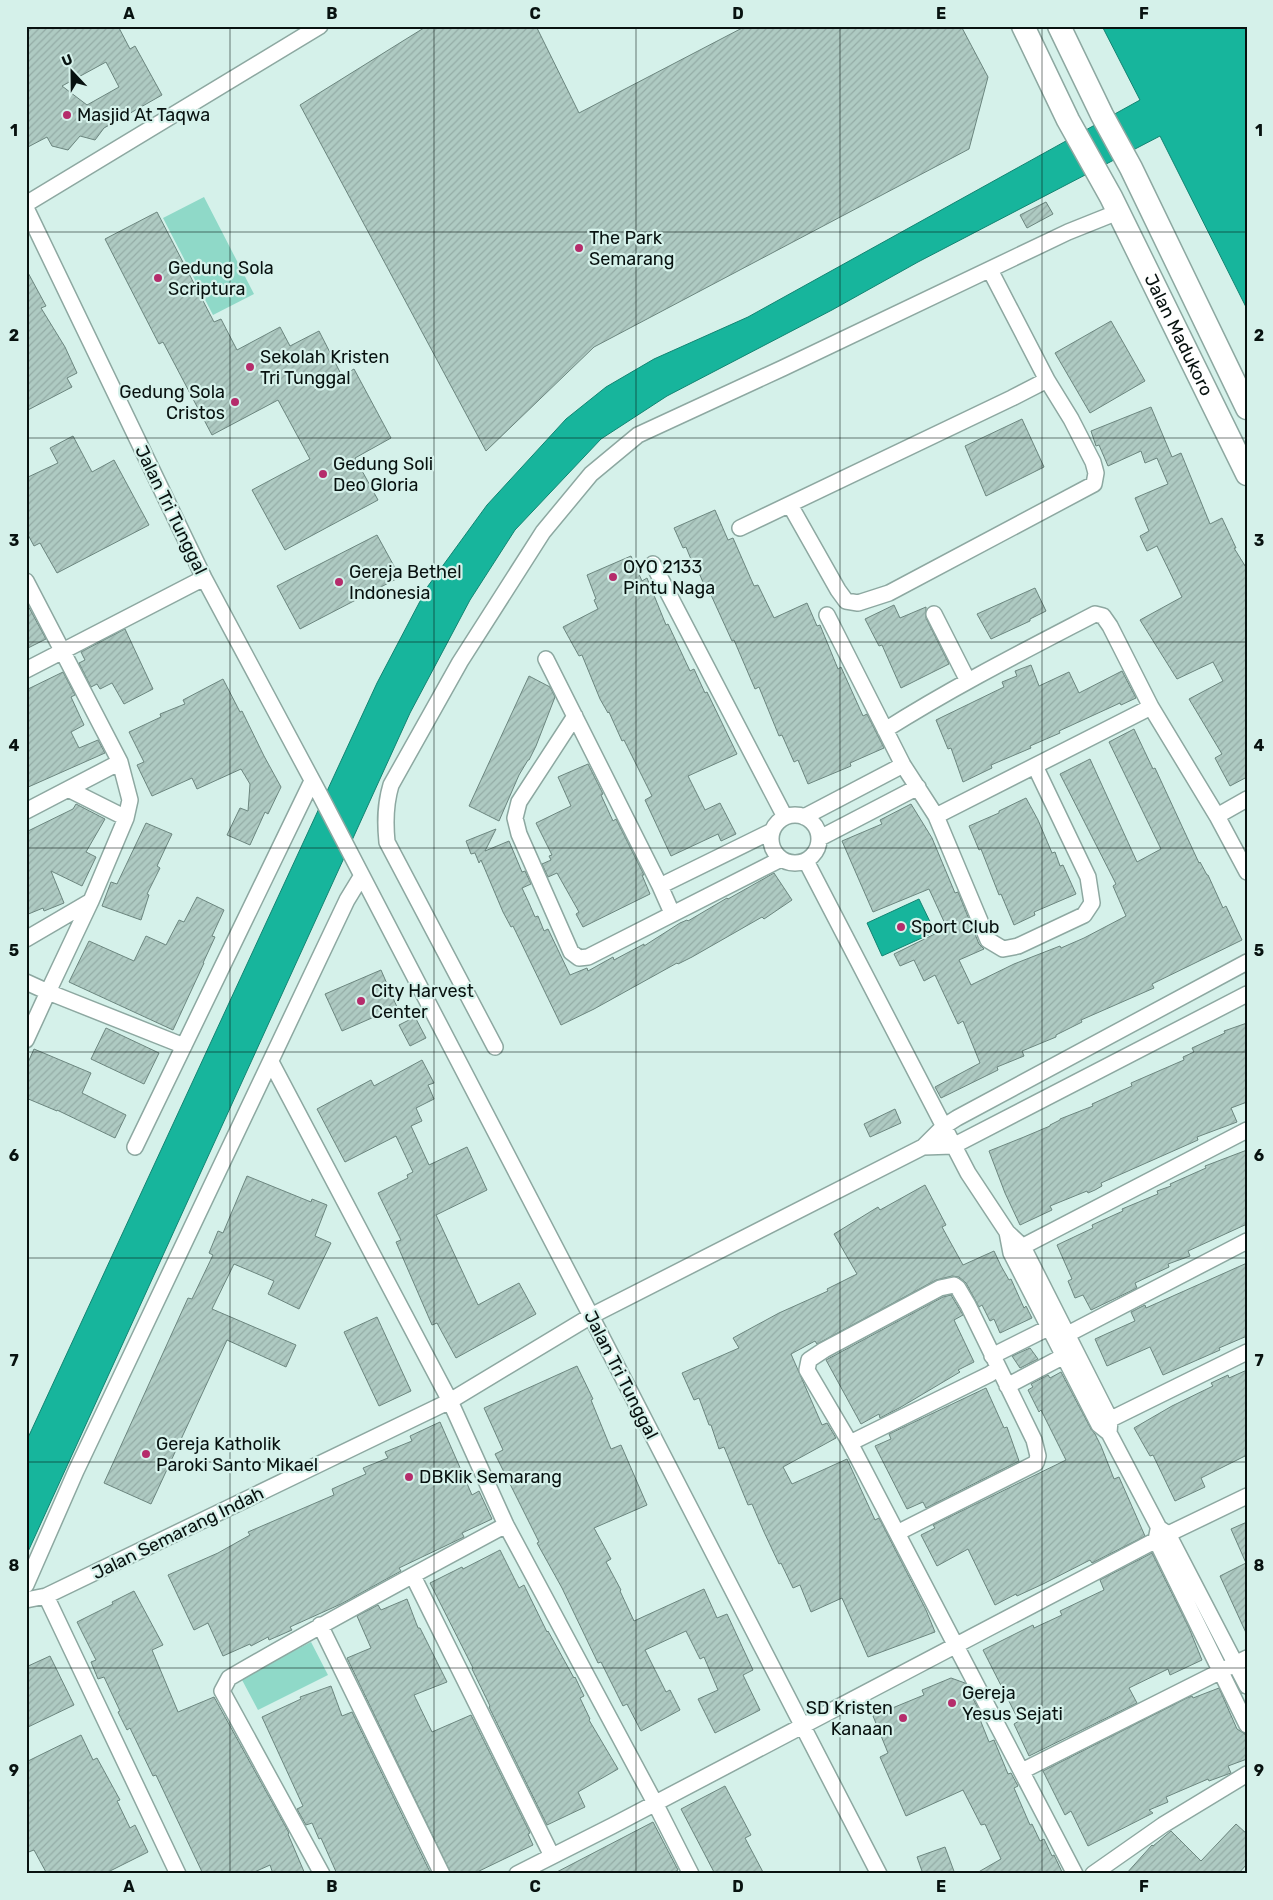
<svg xmlns="http://www.w3.org/2000/svg" width="1273" height="1900" font-family="Rubik,sans-serif">
<style>
.green{fill:#8fd9c8}
.water{fill:#17b59c;stroke:#128472}
.building{fill:url(#building-hatch);stroke:#6c867f;fill-rule:evenodd}
.lines{fill:none;stroke-linecap:round;stroke-linejoin:round}
.street-casing{stroke:#8da8a1;stroke-width:18}
.secondary-casing{stroke:#8da8a1;stroke-width:25}
.street{stroke:#fff;stroke-width:15}
.secondary{stroke:#fff;stroke-width:22}
.grid{fill:none;stroke:#081210;stroke-width:1;stroke-opacity:0.55}
.poi-dot{fill:#b52c6b;stroke:#d5f1ea;stroke-width:2}
.labels{text-anchor:middle;stroke-width:4.5;stroke-linejoin:round;paint-order:stroke}
.poi-label{font-size:18px;fill:#081210;stroke:#d5f1ea;text-anchor:start}
.street-label{font-size:18px;fill:#081210;stroke:#d5f1ea}
.neatline{fill:none;stroke:#081210;stroke-width:2}
.grid-label{font-size:16px;text-anchor:middle;font-weight:bold;fill:#081210}
</style>
<defs>
<pattern id="building-hatch" width="6" height="6" patternUnits="userSpaceOnUse" patternTransform="scale(1.25)"><rect width="6" height="6" fill="#aecac2"/><path d="M-1 1l2-2M0 6l6-6M5 7l2-2" fill="none" stroke="#94aca6"/></pattern>
</defs>
<rect width="100%" height="100%" fill="#d5f1ea"/>
<path class="green" d="M204 197 254 294 213 315 163 218Z
M311 1642 328 1675 258 1710 241 1678Z"/>
<path class="water" d="M1102 26H1247V309L1160 136 918 262 832 310 667 396 601 439 515 530 470 600 410 713 26 1556V1442L377 683 428 586 487 505 566 419 606 387 654 359 748 317 1140 100Z
M919 899 935 932 882 956 867 923Z"/>
<path class="building" d="M26 26H118L130 49 135 46 162 95 104 128 95 140 80 136 68 150 52 146 47 137 26 148ZM106 62 119 87 87 105 62 86Z
M427 26H536L579 113 746 26H961L988 77 969 149 594 347 486 451 300 105Z
M1046 202 1053 214 1027 228 1020 215Z
M157 212 214 322 221 319 237 350 280 327 290 346 319 331 342 376 354 369 391 438 355 458 378 500 285 550 252 490 310 459 278 400 212 435 163 342 159 344 105 239Z
M26 269 46 306 41 308 65 347 77 373 67 378 72 387 26 411Z
M1111 321 1145 381 1090 413 1055 353Z
M1151 407 1172 457 1181 453 1210 524 1222 518 1236 548H1234L1247 569V777L1230 786 1215 758 1222 754 1189 699 1223 681 1213 662 1177 679 1140 620 1182 597 1157 546 1147 551 1140 536 1149 531 1135 498 1168 484 1157 458 1145 463 1141 451 1108 466 1099 445 1096 446 1091 431Z
M1022 419 1044 467 986 496 965 446Z
M73 436 92 472 114 460 149 525 57 573 40 543 34 546 26 531V478L58 463 50 448Z
M715 510 728 540 733 538 754 586 758 585 774 618 807 603 817 626 820 625 838 669 841 667 863 716 867 714 884 748 850 763 851 766 808 784 798 760 794 762 782 735 779 736 759 687 755 689 734 640 732 641 711 595 709 596 699 573 697 574 686 547 683 548 674 528Z
M377 535 400 577 300 629 277 586Z
M631 556 642 581 647 578 666 625 668 624 690 671 694 669 705 693 707 692 737 754 688 776 705 810 720 803 736 834 721 841 718 834 671 856 645 800 652 796 624 740 622 741 609 712 608 713 600 699 582 655 579 656 563 627 598 609 594 600 596 599 587 575Z
M1035 588 1046 611 1030 619V621L991 639 977 614Z
M26 602 46 639 26 649Z
M894 605 900 618 926 607V618L949 664 901 688 882 645 879 646 865 619Z
M125 629 153 689 124 704 112 683 100 689 97 684 91 687 79 663 85 660 81 652Z
M1031 665 1039 686 1069 672 1079 693 1122 671 1136 698 1121 705 1120 703 1059 731 1060 733 1030 746 1031 748 991 765 992 768 963 782 951 748 948 749 936 720 1004 687 1002 682 1017 676 1015 671Z
M63 672 75 695 71 697 84 725 71 732 79 748 98 740 105 753 26 788V690Z
M529 676 550 687 555 697 536 746 529 760H528L519 775 499 821 469 806Z
M223 679 240 712 242 711 264 756 281 787 268 814 265 812 250 845 227 835 240 808 248 811 250 784 241 769 197 789 192 778 152 796 137 765 144 762 129 732 161 717 160 714 185 704 183 700Z
M1134 729 1153 769 1155 768 1199 863 1200 862 1207 875H1208L1223 908 1226 906 1242 940 1152 984 1154 988 1081 1020 1082 1022 1056 1035V1037L1022 1051 1024 1056 997 1067 998 1070 941 1098 935 1087 980 1063 963 1021 958 1024 935 975 924 981 914 960 900 966 894 954 947 928 929 889 873 912 842 841 882 824 880 820 911 804 932 838 955 893 958 892 979 944 984 949 959 960 971 985 1014 964 1060 946 1061 948 1084 938 1126 916 1113 886 1116 884 1060 774 1090 759 1137 862 1161 849 1109 742Z
M588 764 603 794 601 795 613 821 616 819 644 875H642L650 894 583 927 576 914 579 912 557 873 548 877 542 864 551 860 549 856 552 855 536 823 571 806 558 777Z
M1026 798 1038 820 1052 853 1055 852 1060 866 1063 865 1076 894 1034 912 1035 915 1014 925 1001 894 999 895 981 849 979 850 969 826 999 813V811Z
M76 804 105 819 86 852 96 857 82 886 51 871 64 903 44 911 43 908 26 915V832L73 809Z
M146 823 172 834 157 866 160 868 147 894 149 895 141 920 102 906 111 882 117 884Z
M496 829 485 851 509 841 522 872 525 871 531 884 522 888 529 903 535 917 538 916 544 931 548 929 570 975 587 968 588 971 613 957 614 960 644 944V946L680 923 687 920 688 921 727 898 728 899 774 873 792 900 764 919 762 917 692 957 678 964 677 963 594 1009 561 1025 513 926 511 927 503 912 481 860 479 863 475 853 471 854 466 841Z
M197 897 224 910 212 936 215 937 203 963H204L173 1030 69 982 89 941 134 961 146 936 166 945 179 920 184 922Z
M381 970 397 1007 342 1031 325 994Z
M415 1017 426 1038 410 1046 399 1025Z
M1247 1023V1102L1231 1108 1237 1122 1197 1137 1198 1140 1101 1183 1102 1186 1095 1190 1088 1193 1087 1191 1050 1206 1052 1210 1020 1225 1005 1193 989 1151 1024 1137 1050 1126V1125L1060 1120V1119L1093 1106 1092 1104 1132 1086 1131 1083 1184 1060 1183 1057 1194 1052 1192 1048 1225 1033 1224 1031Z
M106 1028 159 1053 144 1084 91 1059Z
M34 1049 91 1073 82 1093 126 1115 115 1138 57 1110V1111L26 1098V1067Z
M422 1060 434 1083 428 1085 434 1099 416 1108 422 1121 411 1126 429 1165 467 1147 487 1190 436 1215 478 1305 519 1283 536 1314 456 1358 437 1323 432 1325 396 1242 401 1240 378 1193 408 1178 407 1175 413 1172 396 1136 345 1162 317 1109 371 1080 374 1086Z
M895 1109 901 1123 870 1137 864 1124Z
M1247 1150V1224L1188 1251 1190 1256 1168 1264 1169 1267 1135 1283 1137 1288 1091 1310 1083 1295 1075 1298 1068 1281 1072 1279 1057 1245 1093 1228 1092 1225 1123 1211 1122 1209 1158 1194 1157 1191 1171 1186 1170 1184 1206 1168 1205 1166Z
M247 1176 311 1202 312 1199 327 1205 315 1236 331 1243 299 1309 268 1294 274 1281 234 1264 212 1309 296 1345 286 1367 227 1340 151 1504 104 1483 188 1298 192 1299 213 1255 209 1253 218 1231 223 1233Z
M925 1185 946 1225 942 1227 963 1265 994 1251 1001 1266 1009 1280 1011 1279 1024 1308 1026 1306 1032 1318 1000 1333 994 1319 990 1321 982 1305 979 1307 966 1283 959 1277 952 1276 936 1280 817 1344 815 1341 791 1354 822 1425 827 1423 836 1438 783 1467 792 1484 847 1459 875 1520 879 1518 926 1610 935 1632 868 1657 842 1598 811 1612 800 1585 793 1588 781 1563 779 1564 764 1532 752 1504 748 1505 724 1447 719 1449 711 1425H709L699 1398 694 1400 682 1373 739 1348 733 1338 779 1313 828 1291 827 1289 857 1274 834 1234 878 1207 880 1210Z
M1247 1263V1336L1219 1348 1220 1350 1163 1375 1150 1347 1107 1366 1095 1339 1135 1321 1131 1312 1145 1305 1146 1308Z
M951 1295 963 1315 954 1320 974 1362 958 1370 960 1372 901 1407 880 1418 879 1414 861 1424 826 1360 943 1297Z
M377 1317 411 1391 379 1406 344 1332Z
M1030 1348 1038 1359 1020 1368 1012 1356Z
M577 1366 593 1399 591 1400 611 1449 621 1445 647 1505 594 1528 611 1559 606 1562 621 1590 620 1591 634 1621 704 1589 717 1618 727 1614 753 1670 743 1675 760 1710 715 1733 698 1699 718 1690 704 1657 700 1659 686 1631 645 1650 666 1692 670 1690 680 1710 641 1731 627 1704 623 1706 601 1662 598 1663 562 1588 537 1543 539 1542 495 1454 503 1450 484 1408Z
M1247 1370V1455L1201 1478 1205 1487 1175 1501 1153 1455 1150 1456 1134 1428 1172 1406 1213 1386 1211 1383 1228 1375 1229 1378Z
M1061 1372 1091 1429 1095 1434 1101 1446 1114 1479 1119 1477 1145 1536 1092 1563 1090 1560 1043 1584 1017 1596 1016 1594 995 1605 968 1549 937 1566 921 1535 935 1528 933 1525 1066 1460 1041 1410 1039 1412 1028 1390 1033 1387 1031 1384 1048 1375 1050 1378Z
M986 1388 1004 1428 1007 1427 1019 1461 926 1508 923 1502 907 1509 875 1446 891 1439 889 1434Z
M440 1422 472 1495 479 1491 492 1519 462 1533 464 1537 399 1568 401 1571 341 1604 290 1627 292 1630 269 1640 268 1637 251 1646 250 1644 223 1656 208 1623 194 1630 168 1575 218 1553 250 1535 248 1532 334 1495 332 1489 366 1474 363 1468 388 1458 385 1452 412 1441 410 1436Z
M1247 1522V1635L1220 1576 1246 1563 1231 1529Z
M500 1550 519 1588 524 1585 547 1632 548 1631 574 1678 575 1677 584 1696 580 1698 590 1719 589 1720 618 1769 578 1792 585 1807 547 1825 489 1707 490 1706 472 1669 473 1668 430 1583 462 1567 463 1569Z
M1152 1553 1189 1628 1202 1660 1170 1675 1168 1669 1129 1688 1137 1703 1029 1756 1014 1724 1019 1721 983 1650 1033 1625 1034 1628 1062 1615 1060 1611 1104 1590 1100 1580Z
M134 1591 163 1645 152 1650 178 1712 214 1697 289 1833 288 1834 305 1874H273L270 1865 250 1874H203L156 1775 153 1776 130 1728 127 1730 118 1712 120 1711 104 1677 98 1679 91 1662 96 1660 77 1622 113 1604 112 1602Z
M407 1599 418 1628H420L447 1682 414 1695 432 1732 471 1715 530 1833 528 1834 533 1845 473 1874H451L347 1658 371 1648 357 1616 378 1605 381 1610Z
M50 1656 74 1705 26 1728V1667Z
M951 1678 965 1683 982 1716 979 1717 989 1742 994 1740 1008 1774 1011 1773 1018 1786 1014 1788 1030 1825 1032 1824 1040 1841 1044 1839 1052 1856 1054 1855 1063 1874H975L1001 1859 985 1824 981 1825 963 1790 906 1816 880 1757 888 1753 873 1716 924 1695 922 1690Z
M331 1686 342 1716 352 1712 431 1874H337L321 1838 319 1839 312 1823 306 1825 297 1809 303 1806 262 1717 301 1699 300 1697Z
M1219 1688 1237 1729 1245 1734 1247 1738V1759L1228 1766 1231 1773 1209 1781 1208 1779 1166 1797 1168 1802 1149 1810 1153 1813 1088 1846 1071 1811 1065 1815 1043 1771 1187 1698 1192 1696 1193 1698Z
M81 1735 93 1760 97 1758 120 1800 117 1801 130 1828 135 1825 148 1852 104 1874H47L34 1850 26 1853V1762Z
M725 1786 751 1835 745 1838 764 1874H715L681 1809Z
M653 1822 678 1870 671 1874H553Z
M1236 1824 1247 1834V1864L1238 1874H1126L1152 1845 1153 1846 1171 1831 1201 1861Z
M945 1847 955 1874H923L917 1857Z"/>
<g class="lines">
<g class="street-casing">
<path id="street" d="M26 204 320 26
M26 208 204 578 319 793 591 1316 879 1874
M790 505 838 590 846 601 858 603 889 593 1094 484 1096 473 1093 462 1071 419 1047 380
M740 528 1012 398 1047 380 990 270
M653 564 785 817
M26 581 120 762 130 800 126 818 91 901 48 992 26 982
M934 614 968 681
M827 615 903 765 936 816 988 940 1003 949 1018 946 1084 915 1092 903 1088 877 1035 766
M546 659 660 886 672 913
M26 670 204 578
M575 716 519 802 515 818 519 834 571 952 579 958 588 957 781 859
M885 730C953 687 1024 651 1095 614L1103 616 1110 626 1151 707 1217 816 1247 872
M68 789 126 818
M26 811 120 762
M771 839a24 24 0 1 1 48 0a24 24 0 1 1-48 0Z
M936 816 1151 707
M1217 816 1247 799
M804 817 903 765
M820 838 918 787
M806 861 968 1173 1007 1232 1023 1247 1110 1419 1109 1433
M660 886 772 831
M26 939 91 901
M26 1040 48 992 184 1046
M495 1047 387 842C385 822 385 805 391 785L460 662 543 532 591 474 638 435 783 368 1068 232 1118 212
M271 1062 450 1401 506 1525 655 1803 691 1874
M135 1147 312 781
M923 1147 953 1146 1247 994
M1007 1232 1011 1253 1099 1425 1109 1433 1159 1528 1168 1534 1247 1686
M1014 1251 1247 1130
M954 1285 958 1288 968 1305 1034 1440 1038 1456 1036 1463 897 1533 850 1443 807 1370 809 1360 824 1350 940 1288Z
M1068 1334 1247 1241
M992 1356 1050 1327
M1007 1386 1064 1356
M1103 1423 1247 1352
M850 1443 990 1374 997 1369
M1158 1530 1156 1540 1247 1725
M897 1533 1075 1874
M413 1576 552 1856
M26 1585 76 1471 347 900 361 877
M46 1596 178 1874
M26 1600 46 1596 450 1401 591 1316 923 1147 943 1127 957 1118 1247 962
M320 1625 442 1874
M1022 1771 1247 1658
M322 1874 222 1691 229 1678C320 1625 413 1575 506 1525
M517 1874 612 1826 1162 1537 1247 1496
M1093 1874 1163 1825 1247 1774"/>
</g>
<g class="secondary-casing">
<g id="secondary">
<path id="s1" d="M1023 26 1068 120 1111 197 1247 474"/>
<path d="M1059 26 1102 115 1131 168 1247 408"/>
</g>
</g>
<use href="#street" class="street"/>
<use href="#secondary" class="secondary"/>
</g>
<path class="grid" d="M230 26V1874M434 26V1874M636 26V1874M840 26V1874M1042 26V1874M26 232H1247M26 438H1247M26 642H1247M26 848H1247M26 1052H1247M26 1258H1247M26 1462H1247M26 1668H1247"/>
<g class="poi-dot">
<circle cx="67" cy="115" r="5"/>
<circle cx="579" cy="248" r="5"/>
<circle cx="158" cy="278" r="5"/>
<circle cx="250" cy="367" r="5"/>
<circle cx="235" cy="402" r="5"/>
<circle cx="323" cy="474" r="5"/>
<circle cx="613" cy="577" r="5"/>
<circle cx="339" cy="582" r="5"/>
<circle cx="901" cy="927" r="5"/>
<circle cx="361" cy="1001" r="5"/>
<circle cx="146" cy="1454" r="5"/>
<circle cx="409" cy="1477" r="5"/>
<circle cx="952" cy="1703" r="5"/>
<circle cx="903" cy="1718" r="5"/>
</g>
<g class="labels">
<g class="poi-label">
<text x="77" y="121">Masjid At Taqwa</text>
<text x="589" y="244">The Park<tspan x="589" dy="21">Semarang</tspan></text>
<text x="168" y="274">Gedung Sola<tspan x="168" dy="21">Scriptura</tspan></text>
<text x="260" y="363">Sekolah Kristen<tspan x="260" dy="21">Tri Tunggal</tspan></text>
<text x="225" y="398" text-anchor="end">Gedung Sola<tspan x="225" dy="21">Cristos</tspan></text>
<text x="333" y="470">Gedung Soli<tspan x="333" dy="21">Deo Gloria</tspan></text>
<text x="623" y="573">OYO 2133<tspan x="623" dy="21">Pintu Naga</tspan></text>
<text x="349" y="578">Gereja Bethel<tspan x="349" dy="21">Indonesia</tspan></text>
<text x="911" y="933">Sport Club</text>
<text x="371" y="997">City Harvest<tspan x="371" dy="21">Center</tspan></text>
<text x="156" y="1450">Gereja Katholik<tspan x="156" dy="21">Paroki Santo Mikael</tspan></text>
<text x="419" y="1483">DBKlik Semarang</text>
<text x="962" y="1699">Gereja<tspan x="962" dy="21">Yesus Sejati</tspan></text>
<text x="893" y="1714" text-anchor="end">SD Kristen<tspan x="893" dy="21">Kanaan</tspan></text>
</g>
<g class="street-label">
<text dy="6" stroke="none"><textPath href="#s1" startOffset="346">Jalan Madukoro</textPath></text>
<text transform="translate(171 510) rotate(64)" y="6">Jalan Tri Tunggal</text>
<text transform="translate(621 1375) rotate(63)" y="6">Jalan Tri Tunggal</text>
<text transform="translate(178 1533) rotate(-26)" y="6">Jalan Semarang Indah</text>
</g>
</g>
<rect width="1273" height="1900" fill="none" stroke="#d5f1ea" stroke-width="55"/>
<g transform="translate(72 72) rotate(338)" stroke="#d5f1ea" stroke-width="4" paint-order="stroke">
<path d="M0-4L9 19L0 12L-9 19Z" fill="#081210"/>
<text y="-8" font-size="14" font-weight="bold" text-anchor="middle" fill="#081210">U</text>
</g>
<rect x="28" y="28" width="1218" height="1844" class="neatline"/>
<g class="grid-label">
<text x="129" y="19">A</text>
<text x="332" y="19">B</text>
<text x="535" y="19">C</text>
<text x="738" y="19">D</text>
<text x="941" y="19">E</text>
<text x="1144" y="19">F</text>
<text x="14" y="136">1</text>
<text x="1259" y="136">1</text>
<text x="14" y="341">2</text>
<text x="1259" y="341">2</text>
<text x="14" y="546">3</text>
<text x="1259" y="546">3</text>
<text x="14" y="751">4</text>
<text x="1259" y="751">4</text>
<text x="14" y="956">5</text>
<text x="1259" y="956">5</text>
<text x="14" y="1161">6</text>
<text x="1259" y="1161">6</text>
<text x="14" y="1366">7</text>
<text x="1259" y="1366">7</text>
<text x="14" y="1571">8</text>
<text x="1259" y="1571">8</text>
<text x="14" y="1776">9</text>
<text x="1259" y="1776">9</text>
<text x="129" y="1892">A</text>
<text x="332" y="1892">B</text>
<text x="535" y="1892">C</text>
<text x="738" y="1892">D</text>
<text x="941" y="1892">E</text>
<text x="1144" y="1892">F</text>
</g>
</svg>
